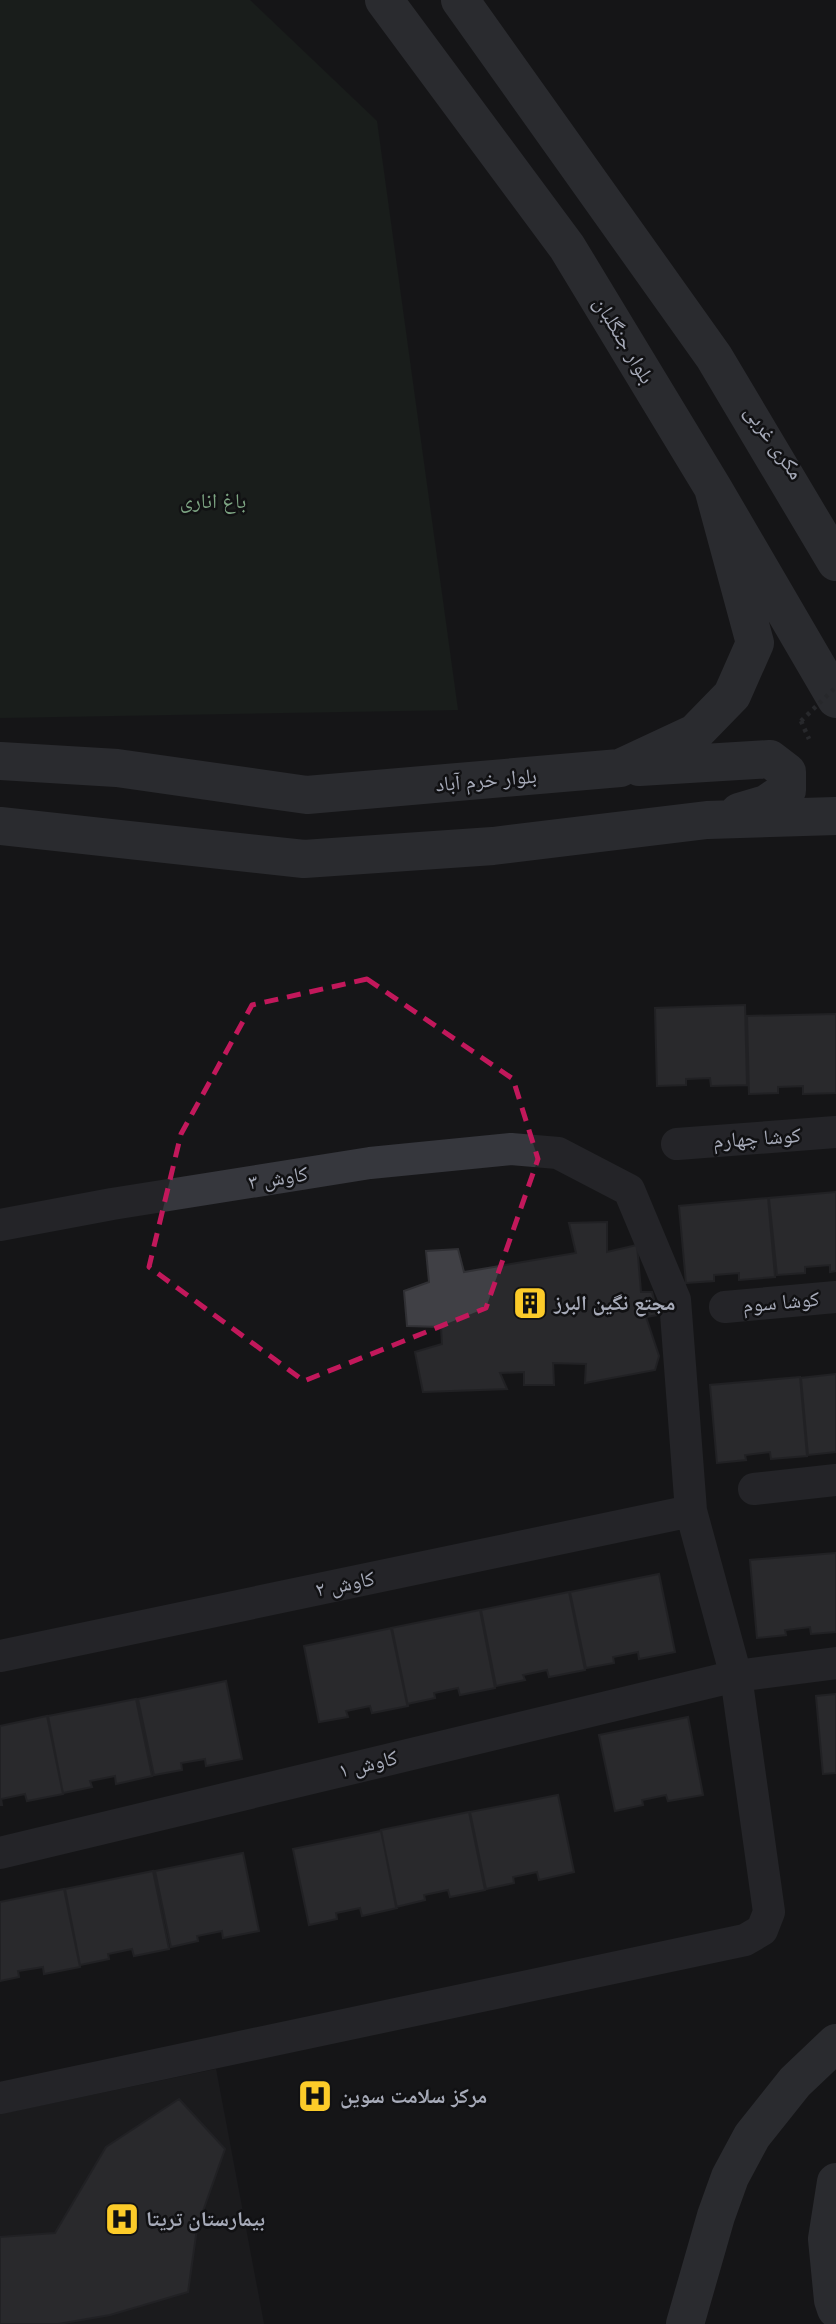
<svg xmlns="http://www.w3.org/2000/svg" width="836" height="2324" font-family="Mulish,'Noto Naskh Arabic',sans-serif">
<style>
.built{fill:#222225}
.green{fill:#1d261f}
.building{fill:#404045;stroke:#303034;stroke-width:2}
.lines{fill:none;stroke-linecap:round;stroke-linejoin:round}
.path{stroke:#3c3e44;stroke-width:4.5;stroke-dasharray:3.5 5;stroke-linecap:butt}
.street{stroke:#36373d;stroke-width:32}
.secondary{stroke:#44464d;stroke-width:38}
.path-bridge{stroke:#3c3e44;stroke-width:4.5;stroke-dasharray:3.5 5;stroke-linecap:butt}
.marked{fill:none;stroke:#c2185b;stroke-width:5;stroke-dasharray:14 9;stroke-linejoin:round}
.labels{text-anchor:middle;stroke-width:5;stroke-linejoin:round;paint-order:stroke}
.street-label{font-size:21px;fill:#a7abb9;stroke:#111113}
.park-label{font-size:21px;fill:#7da583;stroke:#111113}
.poi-label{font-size:21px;font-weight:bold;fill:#a7abb9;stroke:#111113;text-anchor:start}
</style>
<rect width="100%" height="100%" fill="#161618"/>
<path class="built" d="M216 2069 264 2324H0V2114Z"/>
<path class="green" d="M0 0H250L377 121 458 710 0 718Z"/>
<path class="building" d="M745 1005 747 1085 711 1086 710 1078 686 1079V1085L657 1086 655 1008Z
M836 1014V1093L803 1094V1086L778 1087V1093L749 1094 747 1016Z
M836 1192V1271L830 1272V1265L805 1267V1273L777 1275 769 1198Z
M768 1198 775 1277 739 1280V1273L714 1275V1281L686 1283 679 1206Z
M607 1222V1252L637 1245 641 1292H652L658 1315 646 1317 659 1356 655 1370 585 1383 586 1364 553 1363 554 1385H524V1372L500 1373 507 1389 423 1392 415 1352 442 1344 441 1327 407 1326 404 1291 429 1282 426 1251 458 1249 464 1272 576 1253 569 1223Z
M836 1374V1452L808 1455 801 1378Z
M800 1377 807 1456 771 1459 770 1452 745 1455 746 1460 717 1463 710 1385Z
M836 1553V1632L811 1634 810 1627 785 1630 786 1635 757 1638 750 1560Z
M659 1574 675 1652 639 1659 638 1652 613 1657 614 1663 586 1668 570 1592Z
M569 1592 585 1670 549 1677 547 1670 523 1675 525 1680 496 1686 481 1610Z
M480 1610 495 1688 460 1695 458 1688 434 1693 435 1698 407 1704 391 1628Z
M392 1628 408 1706 372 1713 370 1706 346 1711 348 1717 319 1722 304 1646Z
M226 1681 242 1759 206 1766 205 1759 181 1763 182 1770 154 1775 138 1699Z
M836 1694V1773L823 1774 816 1696Z
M136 1699 152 1776 116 1784 115 1776 90 1781 92 1787 63 1793 48 1716Z
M47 1716 63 1794 27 1801 25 1794 1 1799 2 1805H0V1726Z
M688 1717 703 1795 668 1801 666 1795 642 1800 643 1805 615 1811 599 1735Z
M558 1795 574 1872 539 1880 537 1872 513 1877 514 1883 486 1889 470 1812Z
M469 1812 485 1890 450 1897 448 1890 424 1895 425 1900 396 1907 381 1830Z
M381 1831 397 1908 362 1916 360 1908 336 1913 337 1919 309 1925 293 1849Z
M243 1853 259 1931 223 1938 222 1931 197 1936 198 1941 171 1947 155 1871Z
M153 1871 169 1949 134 1956 132 1949 108 1954 109 1959 80 1965 65 1889Z
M64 1889 80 1967 44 1974 43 1967 18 1971 19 1977 0 1981V1902Z
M179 2099 225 2149 197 2228 188 2292 110 2315 58 2324H0V2237L55 2233 106 2147Z"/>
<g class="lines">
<path class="path" d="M801 721 809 739"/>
<path class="street" d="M677 1144 836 1132
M0 1225 112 1204 370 1163 511 1149 558 1153 629 1190 675 1300 691 1511 736 1676 769 1912 762 1930 745 1940 0 2098
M725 1307 836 1297
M754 1489 836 1480
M0 1656 691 1511
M0 1853 736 1676 836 1663"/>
<path class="secondary" d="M384 0 567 247 713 488 836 699
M460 0 714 357 836 562
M0 761 117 768 307 795 620 768 695 733 732 695 755 643 713 488
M639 767 770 759 787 772V790L766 804 739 812
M0 826 304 859 493 846 707 820 836 816
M836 2182 827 2239 833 2300 836 2309
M685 2324 716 2216 730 2177 752 2136 795 2082 836 2043"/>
<path class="path-bridge" d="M801 721 836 687"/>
</g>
<path d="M0 0H836V2324H0ZM367 979 513 1079 538 1159 486 1308 304 1381 149 1267 181 1134 252 1005Z" fill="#161618" fill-opacity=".55" fill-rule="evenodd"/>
<path class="marked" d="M367 979 513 1079 538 1159 486 1308 304 1381 149 1267 181 1134 252 1005Z"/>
<defs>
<g id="building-square" transform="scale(1.75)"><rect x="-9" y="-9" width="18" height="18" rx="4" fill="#fccb29" stroke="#111113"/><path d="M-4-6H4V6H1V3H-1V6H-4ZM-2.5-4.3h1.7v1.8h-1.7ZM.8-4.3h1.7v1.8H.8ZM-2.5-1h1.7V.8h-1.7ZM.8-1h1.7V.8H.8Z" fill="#111"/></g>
<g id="hospital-square" transform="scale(1.75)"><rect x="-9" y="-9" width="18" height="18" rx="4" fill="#fccb29" stroke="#111113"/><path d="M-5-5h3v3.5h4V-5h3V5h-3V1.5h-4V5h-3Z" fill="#111"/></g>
</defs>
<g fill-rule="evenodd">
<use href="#building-square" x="530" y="1303"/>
<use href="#hospital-square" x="315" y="2096"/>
<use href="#hospital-square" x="122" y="2219"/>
</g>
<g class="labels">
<g class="street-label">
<text transform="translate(624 340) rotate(59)" y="7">بلوار جنگلبان</text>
<text transform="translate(774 442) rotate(55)" y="7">مکری غربی</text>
<text transform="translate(486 780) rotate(-5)" y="7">بلوار خرم آباد</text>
<text transform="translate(757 1138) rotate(-4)" y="7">کوشا چهارم</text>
<text transform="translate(278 1178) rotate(-9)" y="7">کاوش ۳</text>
<text transform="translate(781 1302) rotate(-5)" y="7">کوشا سوم</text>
<text transform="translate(345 1584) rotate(-12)" y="7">کاوش ۲</text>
<text transform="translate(368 1764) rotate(-14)" y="7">کاوش ۱</text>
</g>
<g class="park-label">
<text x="213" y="508">باغ اناری</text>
</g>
<g class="poi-label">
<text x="554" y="1310">مجتع نگین البرز</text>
<text x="340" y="2103">مرکز سلامت سوین</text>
<text x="146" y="2226">بیمارستان تریتا</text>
</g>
</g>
</svg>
